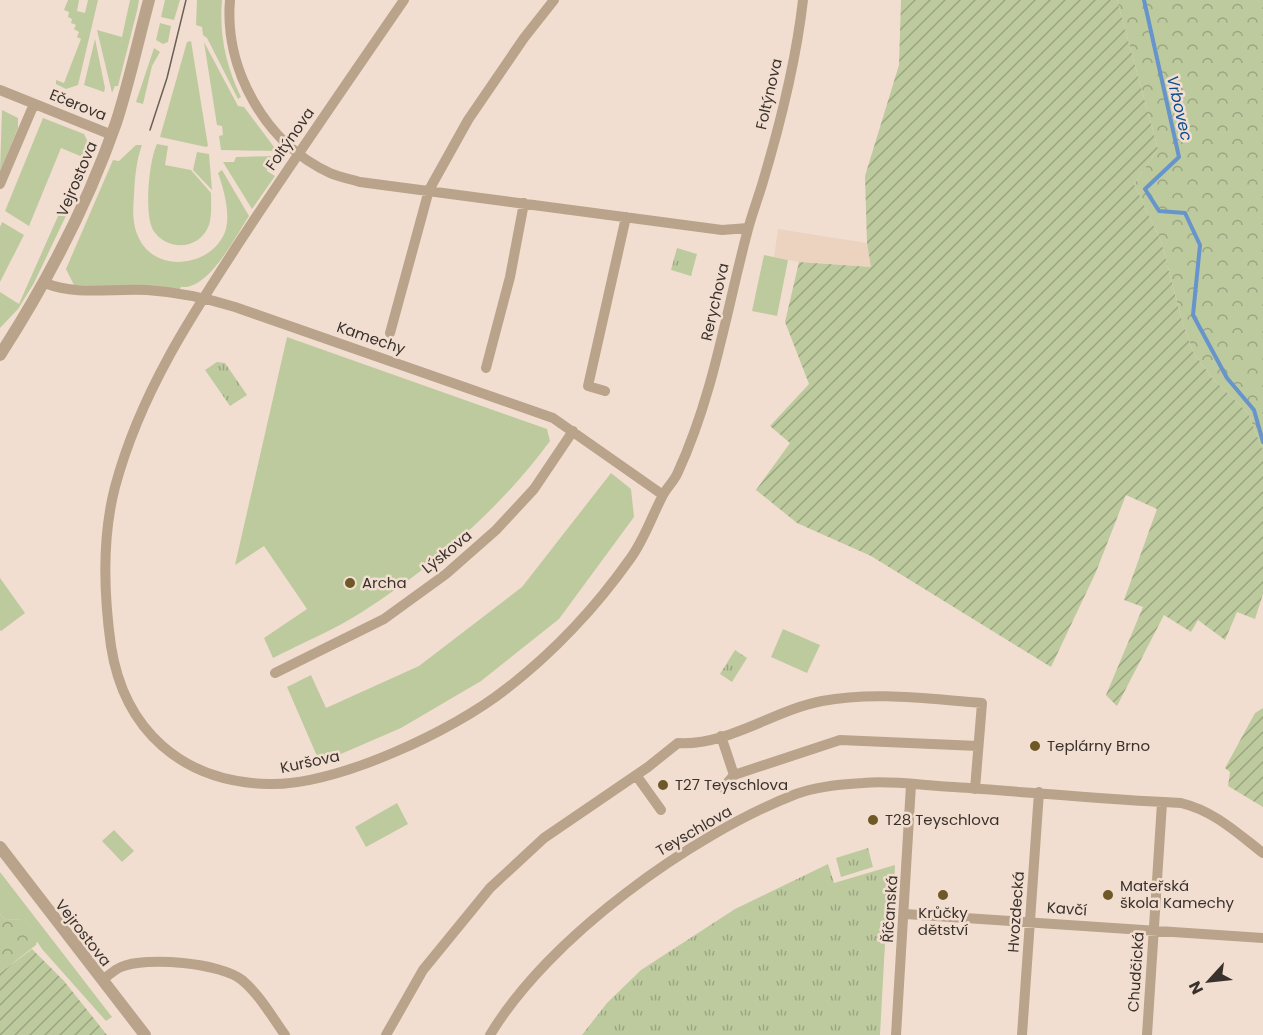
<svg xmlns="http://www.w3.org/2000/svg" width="1263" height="1035" font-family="Poppins,sans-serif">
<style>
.built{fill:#ecd3bf}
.grass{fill:#bdca9e}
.forest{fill:url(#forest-crowns)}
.park{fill:url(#park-tufts)}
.garden{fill:url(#garden-furrows)}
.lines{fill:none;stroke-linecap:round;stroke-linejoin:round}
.stream{stroke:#6694cb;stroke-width:4}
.minor{stroke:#b9a38a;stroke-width:10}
.tertiary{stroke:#b9a38a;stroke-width:12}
.tram{stroke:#6a6058;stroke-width:1.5}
.poi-dot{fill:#6e5828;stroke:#f2ded0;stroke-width:2}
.labels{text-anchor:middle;stroke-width:5;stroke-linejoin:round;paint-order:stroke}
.street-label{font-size:15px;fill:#39322c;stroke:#f2ded0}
.poi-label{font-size:15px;fill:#39322c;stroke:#f2ded0;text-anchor:start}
.water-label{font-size:16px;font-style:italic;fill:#094f91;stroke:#f2ded0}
</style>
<defs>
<pattern id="forest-crowns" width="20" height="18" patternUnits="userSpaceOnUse" patternTransform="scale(1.5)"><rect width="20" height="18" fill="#bdca9e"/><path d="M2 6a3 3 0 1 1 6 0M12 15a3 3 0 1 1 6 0" fill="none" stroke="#9ba581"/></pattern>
<pattern id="park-tufts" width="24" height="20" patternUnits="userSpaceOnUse" patternTransform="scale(1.5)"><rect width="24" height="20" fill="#bdca9e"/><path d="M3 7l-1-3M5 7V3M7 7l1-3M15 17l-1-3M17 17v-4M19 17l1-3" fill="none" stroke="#9ba581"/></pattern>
<pattern id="garden-furrows" width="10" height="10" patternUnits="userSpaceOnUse" patternTransform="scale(1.5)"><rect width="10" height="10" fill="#bdca9e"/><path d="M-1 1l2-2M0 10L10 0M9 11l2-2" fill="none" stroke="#9ba581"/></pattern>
</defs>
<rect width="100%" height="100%" fill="#f2ded0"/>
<path class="built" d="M778 229 867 243 872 267 799 262 774 257Z"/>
<path class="grass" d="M68 0H79L77 11 85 13 88 0H98L78 85 66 89 56 84V80L64 83 81 39 77 37 79 32 74 29 76 25 71 23 72 19 68 17 69 12 64 10Z
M130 0H139L137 11 118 86H115L112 93 97 30 122 37Z
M165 0H180L174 20 161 17Z
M197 0H222C219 35 226 66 241 97L238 99 207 38 203 35 202 27 196 25Z
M160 23 171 26 168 42 163 44 156 40Z
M95 39 105 88 104 92 84 85Z
M191 41 208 146 206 147 160 137 187 42Z
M204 42 238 106 244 107 277 151 221 150 219 136 223 135 222 126 217 125Z
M154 48 160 52 152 66 143 104 136 102Z
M55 91 70 98 71 109 49 101 51 92Z
M2 110 18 118V128L0 172Z
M43 118 84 134 88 142 85 158 61 148 29 226 5 211Z
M157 144 168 146 165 165 191 170 211 193C211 203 212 216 209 225 200 250 167 252 153 230 144 214 149 160 157 144Z
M136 145H142C136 162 135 177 134 195 133 208 132 223 138 236 153 274 211 268 225 232 231 215 224 190 218 173L222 170 249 216C235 237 209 290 181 287L180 289 74 285 66 269 113 160 119 161Z
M197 152 209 154 212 190 193 170Z
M281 156 270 158 267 171 275 176 252 209 223 162H234L236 157Z
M74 180 78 181 73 201 34 283 18 309 0 328V292L19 304Z
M2 222 24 235 0 282V227Z
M764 255 788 260 777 316 752 311Z
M287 337 547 429 550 441C499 510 434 566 362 612 334 630 302 643 273 658L264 638 307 609 264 546 235 565Z
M611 473 631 489 634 517 559 619 481 681 401 728 320 763 287 687 311 675 326 708 419 666 522 587Z
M0 578 25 613 1 631 0 630Z
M783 629 820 645 807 673 771 657Z
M397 803 408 824 366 847 355 827Z
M114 830 134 851 122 862 102 841Z
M0 872 112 1017 106 1021 42 949 36 940 38 933 21 919 6 920 0 914Z"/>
<path class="forest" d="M1117 0H1263V451L1248 413 1212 378 1193 352 1182 321 1161 241 1134 184 1158 149Z
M0 914 6 920 21 919 39 933 36 945 0 973Z"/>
<path class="park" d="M677 248 697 254 691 276 671 270Z
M217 362 225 363 247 395 230 406 205 370Z
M735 650 747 658 732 682 720 674Z
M868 848 873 867 841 877 836 858Z
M828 864 834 883 895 865 893 918 885 943 880 1035H582L607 1003 641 970 735 909Z"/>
<path class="garden" d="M901 0H1117L1158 149 1134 184 1161 241 1182 321 1193 352 1212 378 1248 413 1263 451V594L1255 619 1237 612 1225 640 1198 620 1191 632 1164 615 1117 706 1106 695 1143 607 1124 600 1157 509 1126 495 1096 572 1051 667 871 556 797 523 756 490 790 443 770 426 809 384 785 322 799 262 871 267 867 243 865 176 899 65Z
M1263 708V807L1228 786 1230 772 1225 768 1255 713Z
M32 949 64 981 107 1035H0V973Z"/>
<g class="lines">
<path class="stream" d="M1144 0 1179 157 1145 189 1159 211 1185 213 1200 245 1193 315 1227 378 1254 410 1263 442"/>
<path class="minor" d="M230 0C224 69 265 143 330 173 339 177 350 179 360 182L722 230 748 228
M404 0C353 74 302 148 252 223 197 307 141 389 115 487 102 537 104 596 111 646 124 730 182 782 268 784 336 786 453 731 506 689 552 654 596 607 630 559 644 540 651 518 662 497 666 488 674 482 678 472 713 396 726 313 747 233 751 217 757 201 762 185 780 125 796 62 803 0
M0 90 112 135
M0 184 34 104
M45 283C77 296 113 288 147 290 177 292 206 298 235 307L553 418 663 495
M390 333 429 190 468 120 524 38 554 0
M486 368 510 277 524 203
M605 391 588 386 626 217
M275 673 384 619 446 574 496 530 534 489 573 431
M721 736 734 775 840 740 978 746
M636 775 661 810
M723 788 734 775
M905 914 1263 938
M102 980C108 976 114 970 121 967 146 956 221 963 242 980 260 995 272 1017 285 1035
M386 1035 423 970 490 888 544 838 648 767 678 743C728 746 774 710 822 701 875 691 928 699 982 703L975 789
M490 1035C549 937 691 835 796 794 815 787 843 784 863 783 893 780 925 786 954 787 1029 792 1105 800 1181 803 1214 811 1236 832 1263 853
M896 1035 911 785
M1022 1035 1039 792
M1147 1035 1162 803"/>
<path class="tertiary" d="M0 355C47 282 87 206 116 123 129 83 138 41 149 0
M0 847 145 1035"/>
<path class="tram" d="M150 130 167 78 186 0"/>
</g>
<g class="poi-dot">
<circle cx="350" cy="583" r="6"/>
<circle cx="1035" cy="746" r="6"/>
<circle cx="663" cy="785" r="6"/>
<circle cx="873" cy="820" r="6"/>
<circle cx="943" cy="895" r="6"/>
<circle cx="1108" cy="895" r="6"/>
</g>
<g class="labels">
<g class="street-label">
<text transform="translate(769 94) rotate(-77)" y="5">Foltýnova</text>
<text transform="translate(78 105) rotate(22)" y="5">Ečerova</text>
<text transform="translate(290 139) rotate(-55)" y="5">Foltýnova</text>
<text transform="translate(77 179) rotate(-67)" y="5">Vejrostova</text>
<text transform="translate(715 302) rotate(-77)" y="5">Rerychova</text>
<text transform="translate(371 338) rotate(19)" y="5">Kamechy</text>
<text transform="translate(447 552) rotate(-39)" y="5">Lýskova</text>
<text transform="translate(310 762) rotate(-12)" y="5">Kuršova</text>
<text transform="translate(694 831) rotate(-30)" y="5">Teyschlova</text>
<text transform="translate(890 909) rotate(-86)" y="5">Říčanská</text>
<text transform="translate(1067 909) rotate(4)" y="5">Kavčí</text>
<text transform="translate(1016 912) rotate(-86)" y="5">Hvozdecká</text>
<text transform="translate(83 933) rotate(52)" y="5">Vejrostova</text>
<text transform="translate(1136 972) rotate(-86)" y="5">Chudčická</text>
</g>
<g class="poi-label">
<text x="362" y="588">Archa</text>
<text x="1047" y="751">Teplárny Brno</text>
<text x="675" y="790">T27 Teyschlova</text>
<text x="885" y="825">T28 Teyschlova</text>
<text x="1120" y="891">Mateřská<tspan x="1120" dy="17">škola Kamechy</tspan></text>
<text x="943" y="918" text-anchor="middle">Krůčky<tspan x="943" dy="17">dětství</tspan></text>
</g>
<g class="water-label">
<text transform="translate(1180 108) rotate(77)" y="6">Vrbovec</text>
</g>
</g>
<g transform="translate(1209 981) rotate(243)" stroke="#f2ded0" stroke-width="4.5" paint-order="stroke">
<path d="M0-4.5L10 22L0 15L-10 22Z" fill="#39322c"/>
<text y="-9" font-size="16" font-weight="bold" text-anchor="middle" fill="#39322c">N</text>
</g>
</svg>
